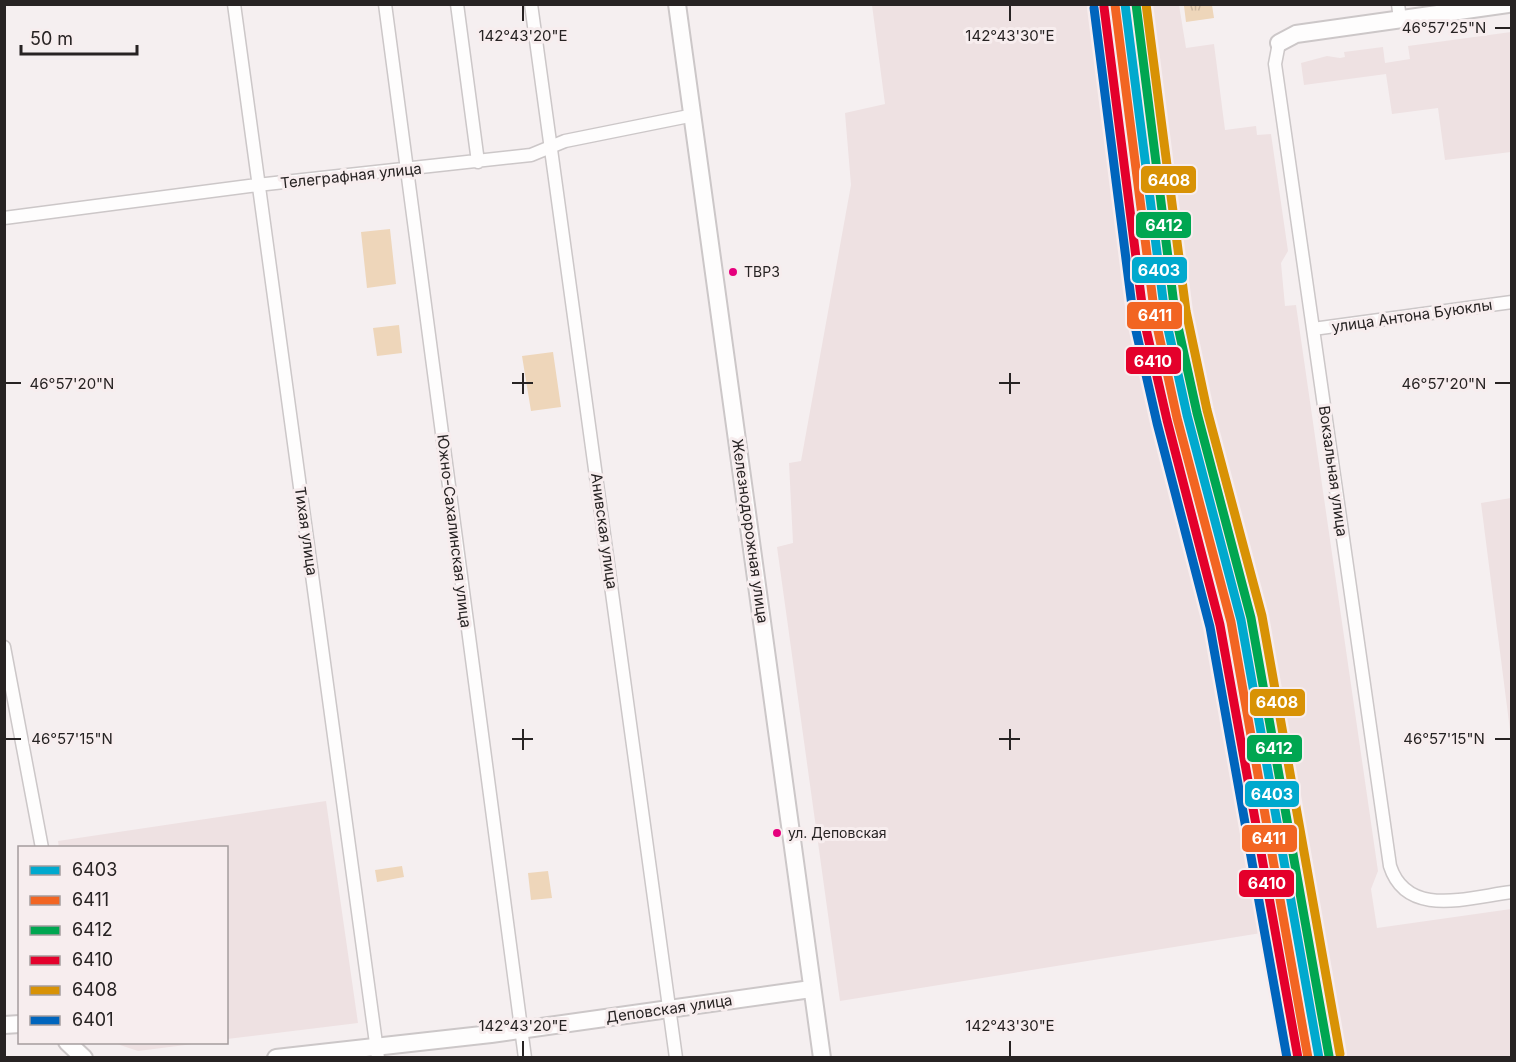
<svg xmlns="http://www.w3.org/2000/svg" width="1516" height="1062" font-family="Inter,sans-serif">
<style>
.built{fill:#eee1e2}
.grass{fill:url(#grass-tufts)}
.park{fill:#eed6ba}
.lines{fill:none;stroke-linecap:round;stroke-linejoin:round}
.street-casing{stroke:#ccc7c8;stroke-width:15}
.secondary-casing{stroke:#ccc7c8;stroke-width:20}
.street{stroke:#fefdfd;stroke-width:12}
.secondary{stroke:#fefdfd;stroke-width:16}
.rail-1-casing{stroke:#f7edee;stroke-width:14}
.rail-2-casing{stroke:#f7edee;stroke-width:14}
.rail-3-casing{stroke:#f7edee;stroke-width:14}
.rail-4-casing{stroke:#f7edee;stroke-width:14}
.rail-5-casing{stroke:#f7edee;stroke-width:14}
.rail-6-casing{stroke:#f7edee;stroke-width:14}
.rail-1{stroke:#00a9ce;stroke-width:9}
.rail-2{stroke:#f26522;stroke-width:9}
.rail-3{stroke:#00a651;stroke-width:9}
.rail-4{stroke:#e4002b;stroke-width:9}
.rail-5{stroke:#d89205;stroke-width:9}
.rail-6{stroke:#0065bd;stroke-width:9}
.ticks{fill:none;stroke:#272323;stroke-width:2}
.bus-dot{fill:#e5007d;stroke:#f7edee;stroke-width:2}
.labels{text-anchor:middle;stroke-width:6;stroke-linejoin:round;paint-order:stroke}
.bus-label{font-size:14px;fill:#272323;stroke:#f7edee;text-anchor:start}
.street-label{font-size:15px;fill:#272323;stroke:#f7edee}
.ticks-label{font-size:15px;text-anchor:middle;fill:#272323;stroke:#f7edee;stroke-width:6;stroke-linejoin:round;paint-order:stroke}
.line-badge{stroke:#f7edee;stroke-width:2}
.badge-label{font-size:16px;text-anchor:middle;font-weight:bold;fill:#fff}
</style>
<defs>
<pattern id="grass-tufts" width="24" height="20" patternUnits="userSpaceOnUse" patternTransform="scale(1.5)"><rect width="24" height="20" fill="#eed6ba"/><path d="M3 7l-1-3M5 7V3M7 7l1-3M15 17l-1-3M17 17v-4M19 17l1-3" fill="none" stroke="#ccb7a0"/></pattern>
</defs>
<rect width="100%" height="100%" fill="#f5eff0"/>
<path class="built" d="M872 5H1179L1186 48 1214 44 1225 130 1256 126 1257 135 1271 134 1288 251 1281 263 1285 306 1296 305 1378 871 1371 889 1377 928 1511 909V1057H1298L1273 931 840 1001 777 547 793 543 789 463 801 461 851 185 845 113 885 104Z
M1511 32V152L1445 160 1438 108 1392 114 1386 74 1304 85 1301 63 1327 56 1340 58 1345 57 1344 52 1383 47 1385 63 1410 59 1408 46Z
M1511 498H1512L1511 738 1481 503Z
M326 801 358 1023 227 1039 226 848H59L58 841Z
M114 1043H201L138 1051Z"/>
<path class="grass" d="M1212 5 1214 18 1186 22 1184 6Z"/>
<path class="park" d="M390 229 396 284 367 288 361 232Z
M399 325 402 353 377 356 373 328Z
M553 352 561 407 531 411 522 356Z
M402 866 404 877 377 882 375 870Z
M548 871 552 898 531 900 528 873Z"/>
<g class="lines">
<g class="street-casing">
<path id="street" d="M234 4 378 1058
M385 4 525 1058
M457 4 478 162
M531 4 676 1058
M1398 4 1400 19
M1279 43 1275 64 1390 866C1407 919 1469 897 1512 892
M4 218 257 185 531 155 565 141 694 115
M1313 329 1512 302
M4 647 42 848"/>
</g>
<g class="secondary-casing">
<path id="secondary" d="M677 4 822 1058
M1279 43 1296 34 1508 4
M4 1025 20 1024
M67 1042 84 1058
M276 1058 491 1034 811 989"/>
</g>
<use href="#street" class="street"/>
<use href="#secondary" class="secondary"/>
<g class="rail-1-casing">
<path id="rail-1" d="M1125 4 1165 315 1187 415 1241 620 1319 1058"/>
</g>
<g class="rail-2-casing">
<path id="rail-2" d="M1115 5 1155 317 1177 418 1231 622 1308 1058"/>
</g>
<g class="rail-3-casing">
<path id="rail-3" d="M1136 4 1175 313 1197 413 1251 618 1329 1056"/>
</g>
<g class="rail-4-casing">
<path id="rail-4" d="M1104 7 1144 320 1167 420 1220 625 1298 1058"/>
</g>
<g class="rail-5-casing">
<path id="rail-5" d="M1146 4 1186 311 1207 410 1262 616 1340 1054"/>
</g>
<g class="rail-6-casing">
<path id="rail-6" d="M1094 8 1134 322 1157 423 1210 627 1287 1058"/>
</g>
<use href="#rail-1" class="rail-1"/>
<use href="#rail-2" class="rail-2"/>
<use href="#rail-3" class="rail-3"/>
<use href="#rail-4" class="rail-4"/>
<use href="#rail-5" class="rail-5"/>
<use href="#rail-6" class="rail-6"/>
</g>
<path class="ticks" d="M523 6V21M1010 6V21M1495 28H1510M523 373V394M1010 373V394M6 383H21M512 383H533M999 383H1020M1495 383H1510M523 729V750M1010 729V750M6 739H21M512 739H533M999 739H1020M1495 739H1510M523 1041V1056M1010 1041V1056"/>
<g class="bus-dot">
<circle cx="733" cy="272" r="5"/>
<circle cx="777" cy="833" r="5"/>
</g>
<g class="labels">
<g class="bus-label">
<text x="744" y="277">ТВРЗ</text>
<text x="788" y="838">ул. Деповская</text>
</g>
<g class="street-label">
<text transform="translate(351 176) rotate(-6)" y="5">Телеграфная улица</text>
<text transform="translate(1412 316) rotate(-8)" y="5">улица Антона Буюклы</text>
<text transform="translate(1333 471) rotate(82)" y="5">Вокзальная улица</text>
<text transform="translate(306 531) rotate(82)" y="5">Тихая улица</text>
<text transform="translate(454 531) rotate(83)" y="5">Южно-Сахалинская улица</text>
<text transform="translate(604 531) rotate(82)" y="5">Анивская улица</text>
<text transform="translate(750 531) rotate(82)" y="5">Железнодорожная улица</text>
<text transform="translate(669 1009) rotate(-8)" y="5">Деповская улица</text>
</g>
</g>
<g class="ticks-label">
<text x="1444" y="33">46°57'25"N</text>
<text x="523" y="41">142°43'20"E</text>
<text x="1010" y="41">142°43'30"E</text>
<text x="72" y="389">46°57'20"N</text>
<text x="1444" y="389">46°57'20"N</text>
<text x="72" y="744">46°57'15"N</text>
<text x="1444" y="744">46°57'15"N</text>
<text x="523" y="1031">142°43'20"E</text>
<text x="1010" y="1031">142°43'30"E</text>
</g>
<g class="line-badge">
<rect x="1140" y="165" width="57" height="29" rx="6" fill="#d89205"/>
<rect x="1135" y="211" width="57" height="28" rx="6" fill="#00a651"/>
<rect x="1131" y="256" width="57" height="28" rx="6" fill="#00a9ce"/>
<rect x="1126" y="301" width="57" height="29" rx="6" fill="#f26522"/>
<rect x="1125" y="346" width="57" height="29" rx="6" fill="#e4002b"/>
<rect x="1249" y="688" width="57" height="29" rx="6" fill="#d89205"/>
<rect x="1246" y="734" width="57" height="29" rx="6" fill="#00a651"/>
<rect x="1244" y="780" width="56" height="28" rx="6" fill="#00a9ce"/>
<rect x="1241" y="824" width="57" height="29" rx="6" fill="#f26522"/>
<rect x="1238" y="869" width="57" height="29" rx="6" fill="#e4002b"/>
</g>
<g class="badge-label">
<text x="1169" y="186">6408</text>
<text x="1164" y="231">6412</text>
<text x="1159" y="276">6403</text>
<text x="1155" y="321">6411</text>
<text x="1153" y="367">6410</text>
<text x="1277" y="708">6408</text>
<text x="1274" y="754">6412</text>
<text x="1272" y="800">6403</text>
<text x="1269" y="844">6411</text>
<text x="1267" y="889">6410</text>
</g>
<rect width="1516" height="1062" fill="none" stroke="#272323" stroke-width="12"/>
<rect x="18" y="846" width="210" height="198" fill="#f7edee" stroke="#a49c9d" stroke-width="1.5"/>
<rect x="30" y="866" width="30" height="9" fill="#00a9ce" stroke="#a49c9d" stroke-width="1.5"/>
<text x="72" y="876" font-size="18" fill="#272323">6403</text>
<rect x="30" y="896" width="30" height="9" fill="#f26522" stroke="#a49c9d" stroke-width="1.5"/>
<text x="72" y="906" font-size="18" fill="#272323">6411</text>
<rect x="30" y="926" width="30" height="9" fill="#00a651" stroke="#a49c9d" stroke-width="1.5"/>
<text x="72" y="936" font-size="18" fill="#272323">6412</text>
<rect x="30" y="956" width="30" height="9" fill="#e4002b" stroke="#a49c9d" stroke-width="1.5"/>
<text x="72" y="966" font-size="18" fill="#272323">6410</text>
<rect x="30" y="986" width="30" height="9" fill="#d89205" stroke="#a49c9d" stroke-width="1.5"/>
<text x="72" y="996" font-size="18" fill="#272323">6408</text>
<rect x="30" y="1016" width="30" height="9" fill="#0065bd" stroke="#a49c9d" stroke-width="1.5"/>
<text x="72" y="1026" font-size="18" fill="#272323">6401</text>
<path d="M21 45v9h116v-9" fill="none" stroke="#272323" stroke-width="3"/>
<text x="30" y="45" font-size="18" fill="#272323" stroke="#f7edee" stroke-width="4.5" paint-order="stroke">50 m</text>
</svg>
